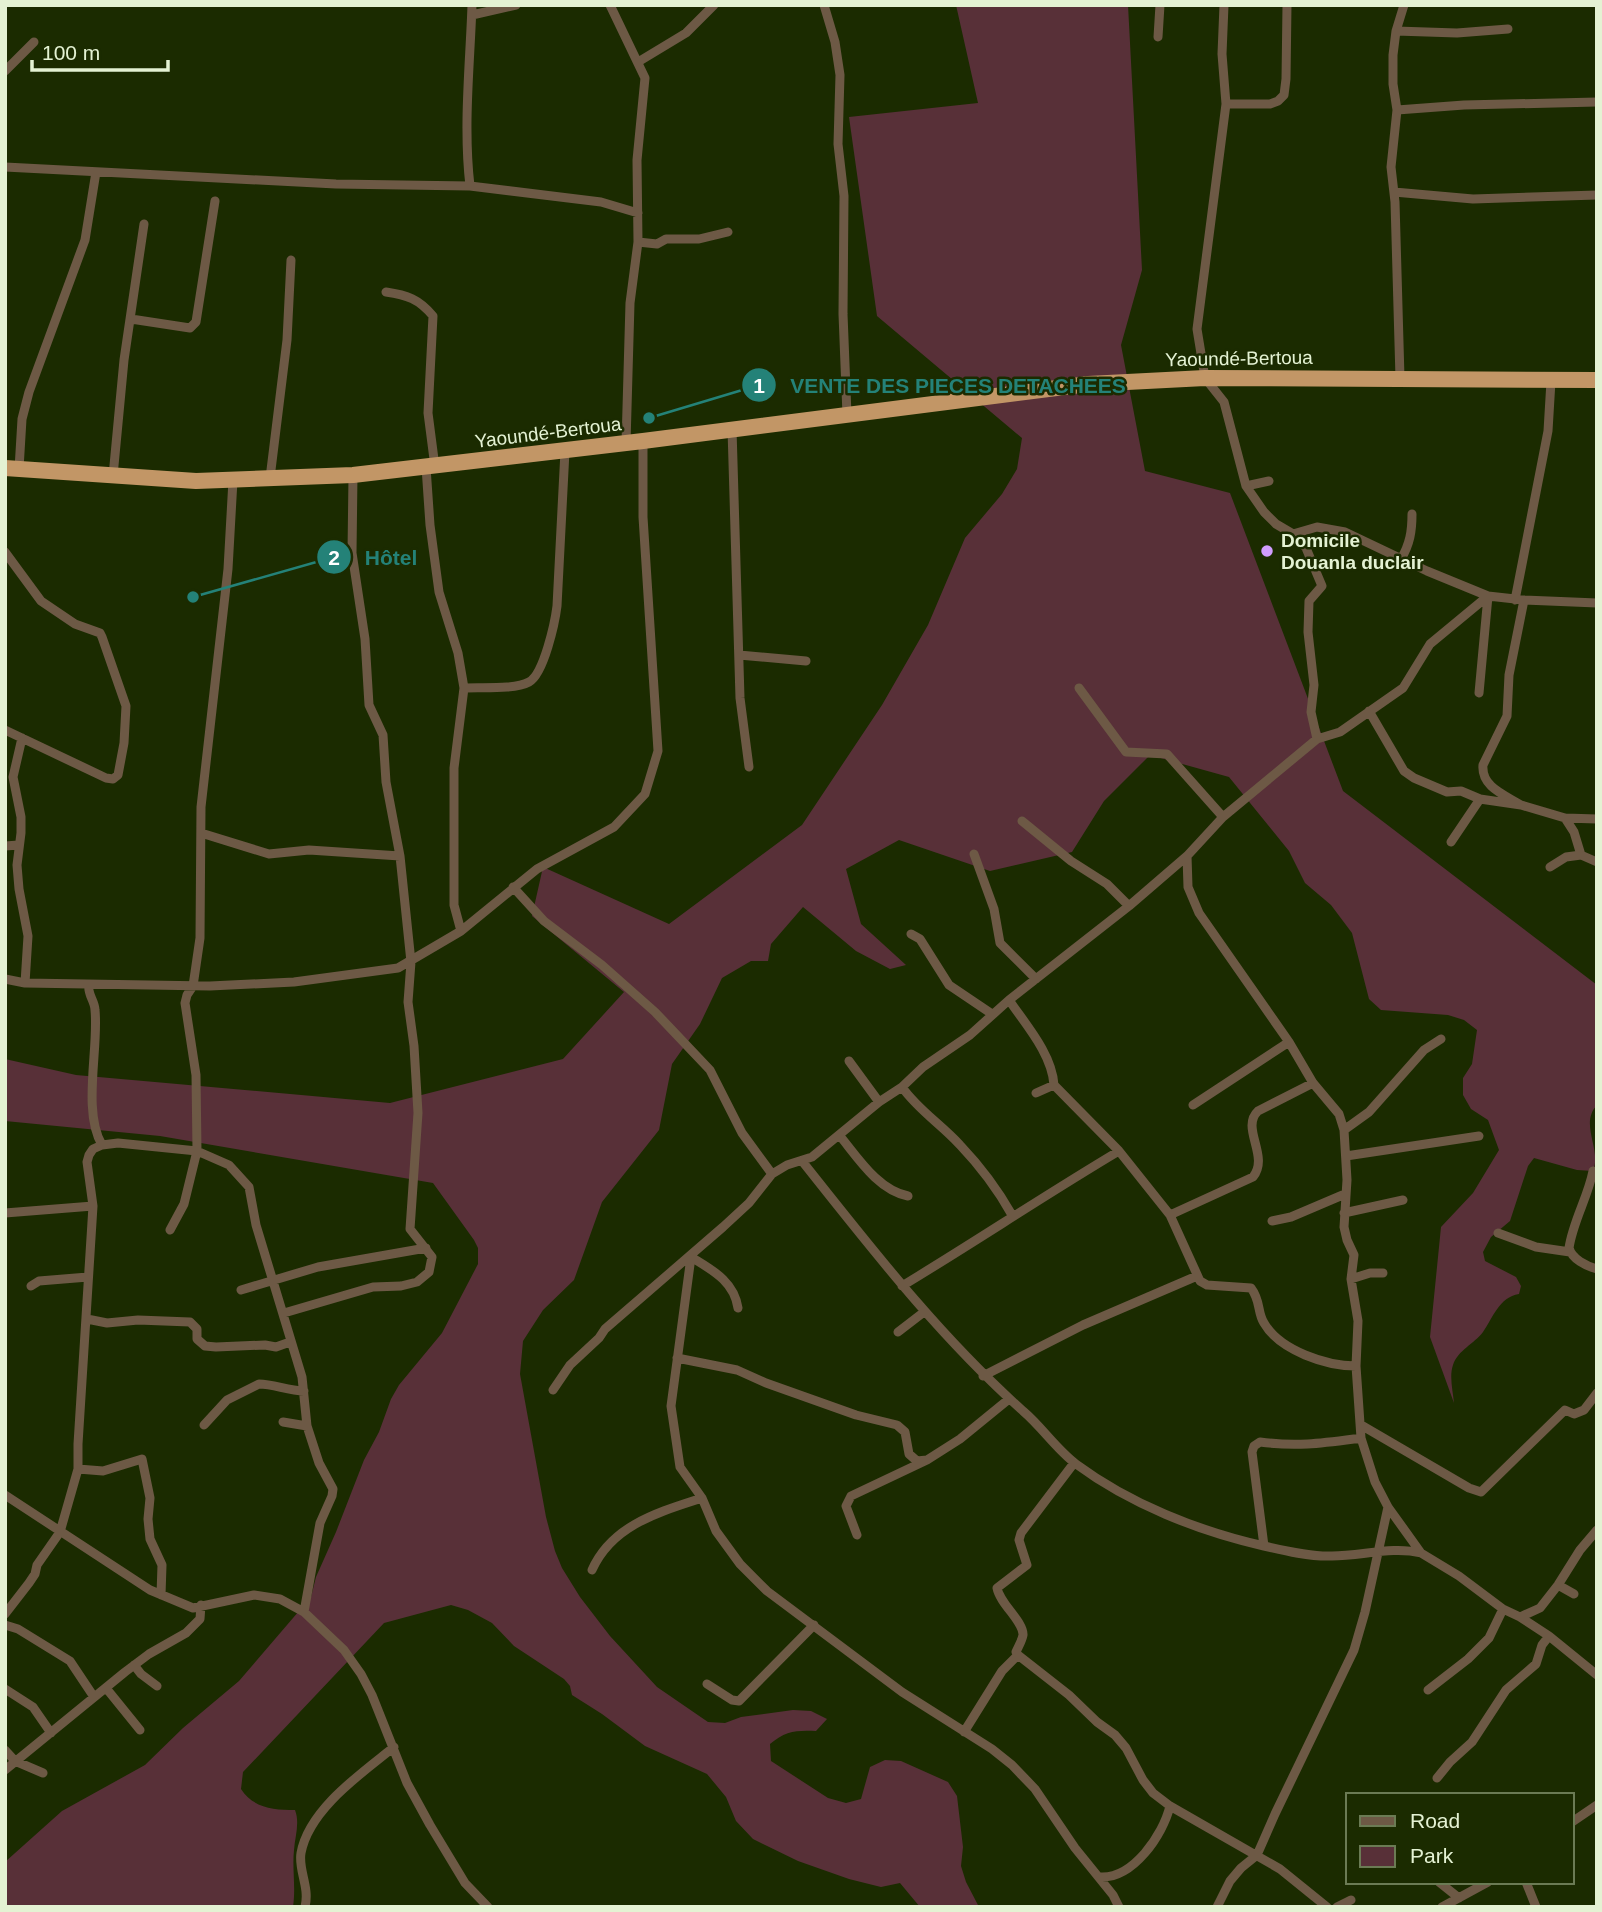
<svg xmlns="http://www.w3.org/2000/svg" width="1602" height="1912" font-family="Arial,sans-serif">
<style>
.green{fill:#583038}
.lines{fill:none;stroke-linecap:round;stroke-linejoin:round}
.minor{stroke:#6d5945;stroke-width:9}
.trunk{stroke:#c29666;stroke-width:16}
.poi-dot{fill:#d19dfe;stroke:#1b2b00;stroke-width:2.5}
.labels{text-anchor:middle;stroke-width:5;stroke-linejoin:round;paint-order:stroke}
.street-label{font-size:19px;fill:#e4f2d3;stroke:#1b2b00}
.poi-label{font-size:19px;font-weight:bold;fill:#e4f2d3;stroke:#1b2b00;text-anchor:start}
.leader{fill:none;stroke:#248278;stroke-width:2.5}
.callout-dot{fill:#248278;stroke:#1b2b00;stroke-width:2.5}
.mark-label{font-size:21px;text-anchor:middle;font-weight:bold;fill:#fff}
.callout-label{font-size:21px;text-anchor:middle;font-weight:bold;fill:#248278;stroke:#1b2b00;stroke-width:5;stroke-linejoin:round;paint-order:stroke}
</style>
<rect width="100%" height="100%" fill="#1b2b00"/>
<path class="green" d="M956 5H1128L1142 270 1121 345 1145 471 1230 493 1343 791 1597 985V1105C1579 1124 1602 1149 1593 1171L1577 1170 1534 1158 1528 1166 1510 1221 1491 1237 1483 1252 1485 1261 1516 1277 1521 1286 1519 1294C1499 1297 1493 1318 1483 1332 1474 1344 1458 1350 1453 1365 1449 1376 1453 1392 1454 1403L1430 1337 1441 1227 1473 1193 1499 1150 1488 1120 1471 1109 1463 1095V1078L1472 1064 1477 1030 1464 1020 1448 1015 1381 1010 1369 999 1352 933 1331 905 1305 883 1289 851 1229 777 1150 755 1104 801 1072 852 990 871 899 840 846 869 861 924 906 965 890 969 856 951 803 907 771 944 768 961H751L722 978 700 1024 672 1064 659 1130 602 1202 574 1280 543 1310 523 1341 520 1374 546 1517 555 1551 562 1568 580 1597 610 1636 657 1687 708 1722 725 1723 741 1717 793 1710 811 1711 827 1719 816 1731C797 1730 785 1731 770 1744L771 1761 828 1798 846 1803 861 1799 870 1767 885 1760 901 1761 948 1782 957 1796 963 1847 961 1866 966 1882 979 1907H920L900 1883 881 1887 849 1879 798 1861 753 1839 736 1821 726 1797 707 1774 645 1746 602 1714 572 1695 570 1686 564 1679 514 1646 492 1623 468 1610 451 1605 384 1623 243 1772 241 1789C253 1808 274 1810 295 1810 300 1823 295 1836 294 1850 292 1869 296 1887 293 1907H5V1862L62 1811 145 1765 183 1728 239 1681 311 1597 316 1577 336 1532 364 1460 379 1432 391 1399 399 1385 442 1333 478 1264V1248L474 1240 433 1183 160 1136 5 1121V1059L76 1075 390 1103 563 1059 624 992 532 916 543 867 669 924 802 825 882 705 928 625 965 538 1002 494 1017 469 1022 438 877 316 849 117 978 103Z"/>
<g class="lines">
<path class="minor" d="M472 5C470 65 463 126 470 186L601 202 638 213
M610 5 645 78 637 160 638 242 630 303 626 443
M824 5 835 42 840 75 838 144 844 196 843 314 847 415
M1224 5 1222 54 1226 104 1197 329 1205 378 1224 402 1246 486 1264 512 1276 524 1293 534 1306 548 1322 586 1309 601 1308 632 1314 685 1311 712 1317 739
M472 15 516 5
M1396 31 1457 33 1508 29
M1158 37 1160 5
M638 62 686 33 714 5
M5 71 34 42
M1226 104H1270L1278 101 1284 95 1286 79 1287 5
M1397 110 1464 105 1597 102
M5 167 336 184 470 186
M1394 192 1473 199 1597 195
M638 242 657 244 666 239H699L728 232
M386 292C407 295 419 299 433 316L428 413 435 467
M131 319 190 328 196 322 215 201
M1400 378 1395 202 1391 167 1397 110 1393 84V55L1396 31 1404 5
M732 429 740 698 749 767
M426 467 430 525 439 592 458 653 464 688 454 768V905L461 931
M19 469 22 419 29 392 85 240 96 172
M113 476 124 360 144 224
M270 478 287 340 291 260
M1246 486 1269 481
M1293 534 1317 527 1345 532 1427 571 1488 596 1524 600
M5 552 41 601 75 624 100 633 102 637 126 706 124 743 118 775 113 779 106 778 5 730
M1401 559C1410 544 1412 531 1412 514
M1515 600 1548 431 1551 381
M739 655 806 661
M464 688C481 687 514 690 529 682 544 674 555 622 557 606L565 451
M1079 688 1126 752 1167 754 1223 817
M1479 693 1488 596
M1369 711 1404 771 1414 778 1447 792 1461 791 1480 799 1521 805 1565 818 1597 819
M22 738 13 777 21 817V833L17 865 19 889 28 936 25 983
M1521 805C1505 795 1481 787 1483 765L1507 716 1509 675 1524 600 1597 603
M1022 821 1071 861 1107 884 1129 906
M201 833 269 854 309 850 400 856
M1451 842 1480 799
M5 846 19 845
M974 854 994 909 1000 943 1036 979
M1581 855 1597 862
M1187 856 1188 887 1199 913 1289 1042 1313 1083 1339 1114 1344 1130 1347 1180 1344 1227 1347 1240 1354 1255 1351 1279 1358 1321 1356 1366 1361 1438 1375 1482 1388 1507 1421 1553 1459 1576 1503 1609 1520 1617 1549 1636 1597 1675
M1550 867 1566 857 1581 855 1574 832 1565 818
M513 887 544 921 602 965 655 1012 710 1070 742 1133 772 1174
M911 934 920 939 949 985 992 1014
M5 979 25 983 210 986 294 982 398 968 461 931 537 869 614 827 645 794 658 751 643 517V441
M89 985C87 994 95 1001 95 1010 99 1048 82 1111 102 1145
M1009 1000C1026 1025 1052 1054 1054 1085L1119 1151 1170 1215 1200 1281 1207 1285 1251 1288C1261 1301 1257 1312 1264 1323 1280 1351 1327 1366 1356 1366
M849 1061 879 1102
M902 1087C918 1110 941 1124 960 1145 980 1166 998 1190 1012 1215
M1036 1093 1054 1085
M1193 1105 1289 1042
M1344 1130 1369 1112 1424 1050 1441 1039
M840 1136C858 1158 878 1190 908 1196
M1346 1156 1479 1136
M802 1161C872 1249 939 1336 1023 1411 1042 1427 1056 1449 1076 1464 1130 1504 1198 1531 1264 1546 1285 1551 1311 1557 1332 1556 1362 1556 1392 1546 1421 1553
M1593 1171C1588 1197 1573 1221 1569 1248 1572 1259 1586 1266 1597 1269
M5 1213 93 1206
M1344 1213 1403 1200
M1170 1215 1253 1177C1270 1156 1240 1128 1258 1111L1313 1083
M1272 1221 1291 1217 1345 1194
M170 1230 184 1204 197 1151 196 1075 185 1003 187 995 193 986 200 938 201 807 228 569 233 480
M1498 1233 1536 1247 1570 1252
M691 1257 671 1406 680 1467 702 1498 716 1531 740 1564 767 1591 902 1692 992 1749 1012 1765 1035 1789 1075 1848 1113 1895 1119 1907
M691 1257C712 1270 734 1281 738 1308
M1351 1279 1370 1273H1383
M31 1286 39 1281 88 1277
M902 1286C975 1242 1045 1195 1119 1151
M241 1290 318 1267 426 1248
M284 1313 373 1287 401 1286 417 1282 429 1272 432 1257 410 1229 418 1113 414 1046 408 1002 411 962 400 856 386 782 383 735 369 705 365 639 352 553 353 475
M87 1319 107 1323 138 1320 190 1322 197 1329V1339L205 1346 216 1347 265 1345 276 1347 290 1342
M898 1332 924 1312
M677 1358 737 1370 766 1383 856 1415 897 1425 905 1432 909 1454 917 1461 927 1460
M983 1376 1083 1325 1197 1276
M553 1390 570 1365 599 1338 605 1329 723 1227 749 1203 772 1174 787 1165 812 1157 879 1102 902 1087 923 1067 970 1035 1009 1000 1129 906 1187 856 1223 817 1317 739 1340 732 1403 688 1430 644 1488 596
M283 1422 307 1426
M204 1425 227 1400 259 1384C274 1384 288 1391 304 1391
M1361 1425 1469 1488 1481 1492 1565 1410 1574 1414 1584 1410 1597 1393
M78 1469 103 1471 142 1459 150 1498 148 1519 150 1539 162 1565 161 1595
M5 1495 150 1590 193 1608 254 1595 280 1599 304 1612 344 1650 361 1674 372 1695 407 1783 430 1825 465 1883 488 1907
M857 1535 846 1506 851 1496 927 1460 960 1439 1009 1399
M1264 1546 1252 1452 1254 1446 1260 1442C1298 1447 1323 1443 1361 1438
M592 1570C612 1525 659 1512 702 1498
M1558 1585 1574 1594
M5 1614 29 1583 35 1574 37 1565 60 1532 78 1469V1444L93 1206 87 1162 89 1155 93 1149 102 1145 118 1143 197 1151 229 1165 249 1187 256 1225 302 1377 307 1426 319 1463 333 1489 332 1496 320 1523 304 1612
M1520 1617 1540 1608 1558 1585 1580 1550 1597 1530
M5 1625 18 1629 70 1661 94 1697
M1018 1655 1069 1695 1097 1722 1115 1735 1126 1748 1143 1780 1153 1793 1170 1806 1280 1869 1327 1907
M134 1665 141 1674 157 1686
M707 1684 732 1700 739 1701 814 1625
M106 1688 140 1730
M5 1689 33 1707 51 1733
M1428 1690 1468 1659 1489 1638 1503 1609
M964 1732 1002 1671 1018 1655 1016 1652C1018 1647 1022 1641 1023 1635 1024 1622 1000 1604 997 1588L1027 1565 1019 1540 1021 1533 1074 1463
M5 1750 15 1761 43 1773
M5 1770 125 1672 149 1654 186 1633 200 1619 201 1605
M1437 1778 1450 1762 1472 1742 1506 1690 1536 1664 1542 1645 1549 1636
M1572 1822 1597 1805
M1100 1877C1133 1879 1163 1835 1170 1806
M1439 1882 1459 1898
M1526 1882 1536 1907
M305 1907C310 1887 298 1870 301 1853 309 1809 362 1773 394 1747
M1217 1907 1230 1881 1241 1868 1257 1855 1275 1814 1354 1650 1365 1612 1388 1507
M1337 1907 1351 1900
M1442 1907 1488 1882"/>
<path class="trunk" d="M5 468 196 481 353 475 643 441 1088 384 1205 378 1597 380"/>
</g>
<circle class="poi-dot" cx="1267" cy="551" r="7"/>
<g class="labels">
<g class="street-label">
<text transform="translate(1239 358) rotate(-1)" y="7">Yaoundé-Bertoua</text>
<text transform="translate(548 432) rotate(-7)" y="7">Yaoundé-Bertoua</text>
</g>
<g class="poi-label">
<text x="1281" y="547">Domicile<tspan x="1281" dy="22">Douanla duclair</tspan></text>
</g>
</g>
<path class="leader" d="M649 418L759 385M193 597L334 557"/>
<g class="callout-dot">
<circle cx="649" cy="418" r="7"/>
<circle cx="193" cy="597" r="7"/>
<circle cx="759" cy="385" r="18"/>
<circle cx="334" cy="557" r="18"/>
</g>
<g class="mark-label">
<text x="759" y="393">1</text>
<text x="334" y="565">2</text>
</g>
<g class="callout-label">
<text x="958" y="393">VENTE DES PIECES DETACHEES</text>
<text x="391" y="565">Hôtel</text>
</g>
<rect width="1602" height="1912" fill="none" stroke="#e4f2d3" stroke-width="14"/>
<rect x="1346" y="1793" width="228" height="91" fill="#1b2b00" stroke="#6b7b54" stroke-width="2"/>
<rect x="1360" y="1816" width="35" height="10" fill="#6d5945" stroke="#6b7b54" stroke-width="2"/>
<text x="1410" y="1828" font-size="21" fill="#e4f2d3">Road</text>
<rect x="1360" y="1846" width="35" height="21" fill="#583038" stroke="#6b7b54" stroke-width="2"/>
<text x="1410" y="1863" font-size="21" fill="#e4f2d3">Park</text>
<path d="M32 60v10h136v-10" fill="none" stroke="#e4f2d3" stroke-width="3.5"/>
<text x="42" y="60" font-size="21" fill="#e4f2d3" stroke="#1b2b00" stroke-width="5" paint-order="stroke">100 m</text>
</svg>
